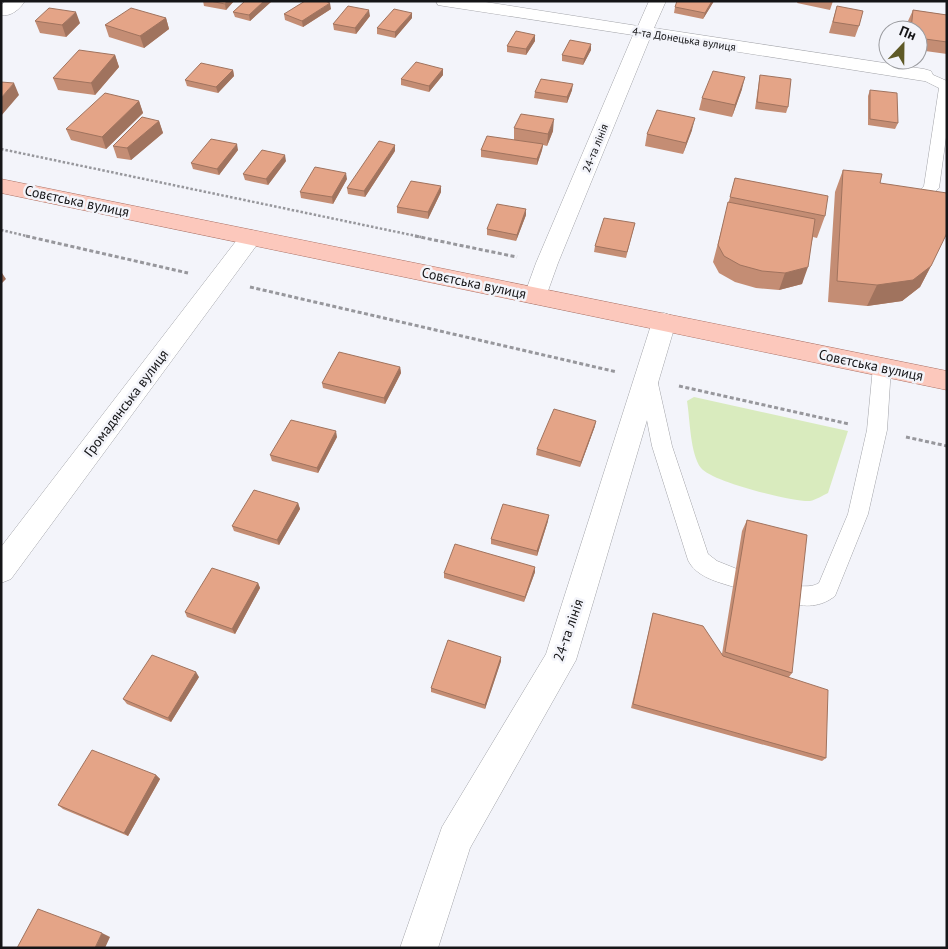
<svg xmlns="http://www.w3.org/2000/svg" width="948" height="949" font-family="'PT Sans',sans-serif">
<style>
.green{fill:#d9ebbe}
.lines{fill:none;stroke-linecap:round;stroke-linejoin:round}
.service-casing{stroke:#a3a4a9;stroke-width:1}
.minor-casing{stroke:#a3a4a9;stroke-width:1}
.primary-casing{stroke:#aa7165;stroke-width:1}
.path-far1{stroke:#97979c;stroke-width:2.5;stroke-dasharray:2.5 2;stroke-linecap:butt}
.path{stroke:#97979c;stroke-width:3;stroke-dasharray:4 2.5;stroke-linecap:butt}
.service{fill:#fff;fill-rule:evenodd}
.minor{fill:#fff;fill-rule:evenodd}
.primary{fill:#fcc8bc;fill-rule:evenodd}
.wall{fill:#c48d74}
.shaded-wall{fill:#a0735e}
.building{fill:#e4a487;stroke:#a0735e}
.labels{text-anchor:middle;stroke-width:5;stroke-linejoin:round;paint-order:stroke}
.far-street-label{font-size:11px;fill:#151517;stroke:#f3f4fa}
.street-label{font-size:14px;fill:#151517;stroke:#f3f4fa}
</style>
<rect width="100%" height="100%" fill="#f3f4fa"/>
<path class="green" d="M694 397 848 431 828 493C823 495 816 500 810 501 793 502 712 482 701 468 690 454 690 418 687 401Z"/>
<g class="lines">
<g class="service-casing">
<path id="service" d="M924 71 947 81V130L939 188 926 200H916L913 197 924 186 939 88 919 78 917 75Z
M882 360 888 362 891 367 887 430 868 514 835 596C821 607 805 608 788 602L785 595 788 588C799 584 810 589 819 583L848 514 867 430 873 367 876 362Z
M648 372 655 374 657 379 672 446 708 554 717 561 742 571 745 578 742 585 734 587C718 582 696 577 688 560L652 446 639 379 641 374Z"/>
</g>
<g class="minor-casing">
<path id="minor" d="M6 1H25C20 9 11 17 1 15V5Z
M436 1H479L638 26 649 1H666L654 28 924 69 931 71 933 75 931 79 924 81 650 38 558 263 544 302 536 304 528 302 524 296 536 263 633 35 444 6 438 5Z
M251 230 259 232 262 237 259 242 11 579 1 583V547L243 232Z
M664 313 673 316 676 322 576 660 470 848 438 948H400L442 827 546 654 652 322 655 316Z"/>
</g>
<g class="primary-casing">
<path id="primary" d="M1 179 947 371V390L1 193Z"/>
</g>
<path class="path-far1" d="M1 149 421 237
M1 230 31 237"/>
<path class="path" d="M26 236 188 273
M415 236 517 257
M250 287 617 372
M679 386 849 424
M906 437 947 446"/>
<use href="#service" class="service"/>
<use href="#minor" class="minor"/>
<use href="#primary" class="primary"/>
</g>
<path class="wall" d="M203 1H234L226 10 204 6Z
M245 1H272L250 21 235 17 233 12Z
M714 1 703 19 674 13 675 7Z
M798 1H833L830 10 797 3Z
M837 6 859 26 855 37 829 33Z
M331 9 303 27 285 20 284 14Z
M913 10 947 15V54L918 50V30H908V21Z
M370 16 356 34 334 30 333 24Z
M166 18 169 29 144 48 109 37 105 25Z
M412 18 395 38 377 34V28Z
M35 21 80 23 66 37 40 33Z
M535 35V41L526 55 507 52V46Z
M591 50 583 65 562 61V55Z
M115 55 119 67 95 95 58 90 53 78Z
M443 69V75L429 92 401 85V79Z
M233 70 234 76 218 93 187 86 185 80Z
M760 75 788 107 786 113 755 109 759 81Z
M742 89 732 117 699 110 702 98Z
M572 90 567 103 534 98 535 92Z
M870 90 898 123 895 129 868 125V96Z
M139 101 143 113 106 149 71 140 66 129Z
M159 121 163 133 131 160 117 158 113 146Z
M514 128 553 131 547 146 543 145 542 150 537 165 481 157V150L514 140Z
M692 130 683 154 645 146 647 134Z
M238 150 219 175 193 169 191 163Z
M395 151 365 197 348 194 347 188Z
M286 161 268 185 245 180 243 174Z
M843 170 880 183 931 266 920 287 902 301 867 306 828 302 835 192Z
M735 178 825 216 817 238 813 237 802 284 779 290 756 288 735 282 719 273 713 262Z
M347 179 333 204 301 198 300 192Z
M441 186V192L428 219 397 213V207Z
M526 215 516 241 487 235V229Z
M635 223 626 258 594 252 595 246Z
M400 367 401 373 385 404 323 388 322 383Z
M595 426 580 467 536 455 537 449Z
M337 437 318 473 272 461 270 455Z
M298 503 300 509 279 545 234 531 232 526Z
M747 520 792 673 789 677 826 758 822 761 631 708 653 613 722 654 742 531Z
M548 521 537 556 491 544V539Z
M535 572 524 602 444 578V573Z
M258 583 260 588 235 634 187 617 185 612Z
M501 657V661L485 709 431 692V688Z
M199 677 171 722 127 704 123 699Z
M156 775 160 779 128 836 63 809 58 805Z"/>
<path class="shaded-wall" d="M227 1H234L226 10 225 4Z
M264 1H272L250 21 249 15Z
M712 1H714L703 19 705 13Z
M330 3 331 9 303 27 302 21Z
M369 10 370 16 356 34 355 28Z
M76 12 80 23 66 37 62 25Z
M412 13V18L395 38V32Z
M166 18 169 29 144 48 140 36Z
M535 35V41L526 55V49Z
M591 44V50L583 65 584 59Z
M115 55 119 67 95 95 91 83Z
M443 69V75L429 92V86Z
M233 70 234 76 218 93 216 87Z
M745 77 742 89 732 117 735 105Z
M14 83 19 95 1 116V98Z
M573 84 572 90 567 103V97Z
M139 101 143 113 106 149 102 137Z
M695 118 692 130 683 154 686 143Z
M554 119 553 131 547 146 548 134Z
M159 121 163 133 131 160 127 148Z
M237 144 238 150 219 175 217 169Z
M543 144 542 150 537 165V159Z
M395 145V151L365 197 364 191Z
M285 155 286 161 268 185 266 179Z
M346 173 347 179 333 204 332 197Z
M441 186V192L428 219V212Z
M526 209V215L516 241 517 235Z
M931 266 920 287 902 301 867 306 877 285Z
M808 267 802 284 779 290 785 273Z
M2 273 6 279 1 284V274Z
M400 367 401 373 385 404 384 398Z
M596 421 595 426 580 467 581 462Z
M336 431 337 437 318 473 317 468Z
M298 503 300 509 279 545 277 540Z
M549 515 548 521 537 556V551Z
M535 567V572L524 602 525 597Z
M258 583 260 588 235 634 232 629Z
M501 657V661L485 709V705Z
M196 672 199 677 171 722 168 718Z
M156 775 160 779 128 836 124 833Z
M102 933 110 937 105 948H95Z"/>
<path class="building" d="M210 1H227L225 4Z
M245 1H264L249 15 233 12Z
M305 1H325L330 3 302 21 284 14Z
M677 1H712L705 13 675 7Z
M348 6 369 10 355 28 333 24Z
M837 6 863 11 859 26 833 22Z
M49 8 76 12 62 25 35 21Z
M131 8 166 18 140 36 105 25Z
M394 9 412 13 395 32 377 28Z
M913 10 947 15V42L918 38V30H911Z
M516 31 535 35 526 49 507 46Z
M570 40 591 44 584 59 562 55Z
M79 50 115 55 91 83 53 78Z
M416 62 443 69 429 86 401 79Z
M201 63 233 70 216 87 185 80Z
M713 71 745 77 735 105 702 98Z
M760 75 791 79 788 107 757 102Z
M541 79 573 84 567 97 535 92Z
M1 82 14 83 1 98Z
M870 90 897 93 898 123 870 119Z
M105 93 139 101 102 137 66 129Z
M657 110 695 118 686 143 647 134Z
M521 114 554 119 548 134 514 128Z
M142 117 159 121 127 148 113 146Z
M487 136 543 144 537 159 481 150Z
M211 139 237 144 217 169 191 163Z
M379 141 395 145 364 191 347 188Z
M262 150 285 155 266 179 243 174Z
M315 167 346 173 332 197 300 192Z
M843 170 882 174 880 183 947 193V233L931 266 913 280 877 285 837 281Z
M735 178 828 196 825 216 730 197Z
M411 181 441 186 428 212 397 207Z
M728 202 815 219 808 267 785 273 762 271 740 265 724 256 718 245Z
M497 204 526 209 517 235 487 229Z
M604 218 635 223 627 252 595 246Z
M339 352 400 367 384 398 322 383Z
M554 409 596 421 581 462 537 449Z
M291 420 336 431 317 468 270 455Z
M254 490 298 503 277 540 232 526Z
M503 504 549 515 537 551 491 539Z
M747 520 807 535 792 673 725 652Z
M455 544 535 567 525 597 444 573Z
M212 568 258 583 232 629 185 612Z
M653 613 703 626 723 656 828 690 826 758 633 704Z
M448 640 501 657 485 705 431 688Z
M152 655 196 672 168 718 123 699Z
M92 750 156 775 124 833 58 805Z
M38 909 102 933 95 948H17Z"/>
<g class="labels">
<g class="far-street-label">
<text transform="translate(684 39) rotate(9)" y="4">4-та Донецька вулиця</text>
<text transform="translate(595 148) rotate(-68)" y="4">24-та лінія</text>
</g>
<g class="street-label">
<text transform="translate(77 201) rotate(12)" y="5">Совєтська вулиця</text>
<text transform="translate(474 283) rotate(12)" y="5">Совєтська вулиця</text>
<text transform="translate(871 365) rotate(12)" y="5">Совєтська вулиця</text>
<text transform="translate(126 403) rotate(-53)" y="5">Громадянська вулиця</text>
<text transform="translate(568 630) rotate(-71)" y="5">24-та лінія</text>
</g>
</g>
<rect width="948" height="949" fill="none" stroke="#151517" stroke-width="5"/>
<g transform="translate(903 45) rotate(22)"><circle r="24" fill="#f3f4fa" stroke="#9a9b9f"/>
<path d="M0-4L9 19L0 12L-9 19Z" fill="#5e5926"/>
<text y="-8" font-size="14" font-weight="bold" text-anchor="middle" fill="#151517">Пн</text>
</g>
</svg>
